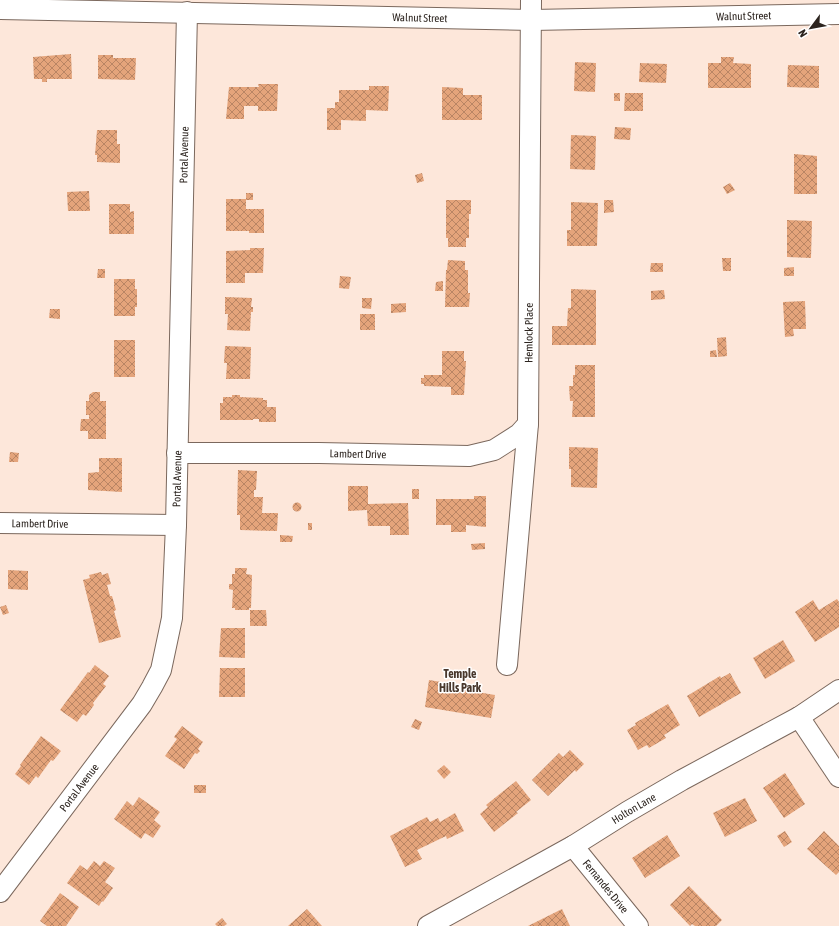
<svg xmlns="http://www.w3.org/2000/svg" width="839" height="926" font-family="'Asap Condensed',sans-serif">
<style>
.building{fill:url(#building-cross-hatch)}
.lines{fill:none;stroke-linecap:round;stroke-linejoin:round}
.minor-casing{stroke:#7b685d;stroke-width:22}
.minor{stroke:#fff;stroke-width:20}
.labels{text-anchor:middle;stroke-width:3;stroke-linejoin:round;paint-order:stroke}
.street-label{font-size:11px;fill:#2c241f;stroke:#fff}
.neighbourhood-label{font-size:12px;font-weight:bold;fill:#49382d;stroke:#fff}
</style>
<defs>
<pattern id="building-cross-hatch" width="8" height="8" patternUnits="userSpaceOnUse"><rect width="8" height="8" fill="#e4a47b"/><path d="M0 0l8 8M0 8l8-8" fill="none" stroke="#b98564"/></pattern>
</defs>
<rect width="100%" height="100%" fill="#fde7da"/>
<path class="building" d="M71 54 72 79H47V82H42V79H34L33 57Z
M98 55H113V58H136L135 80 98 79Z
M721 57H734L733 63 751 64V88H708V63H721Z
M575 62 596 63 595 92 574 91Z
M640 63 667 64 666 83 639 82Z
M788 65 819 66V88L787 87Z
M258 84H278L277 111H258V106H244V119H226L229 87H259Z
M369 86H389L388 111 366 110V121L341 120V130H327V108H335V102H339V90H369Z
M442 87 463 88V95H482V120H442Z
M614 93H620V101H614Z
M625 93H643V111H624Z
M615 127 631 128 630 140 614 139Z
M97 130H117V144H120V163L97 162V155H95Z
M571 135 596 136 595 170 570 169Z
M794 154 817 156V194H794Z
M422 173 424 181 417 183 415 175Z
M730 183 735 190 727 194 723 187Z
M89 191 90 211H68L67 192Z
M246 193H253V200H246Z
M226 199H246V209H264V233H249V231H226Z
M446 200H471V214H469V238H466V247H448V238H446Z
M604 200H613L614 212 604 213Z
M571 202 598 203 597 246H567V230H571Z
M109 204H130V212L134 211V234H109Z
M787 220 812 221 811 258 787 257Z
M250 248H264L263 273H245V283H226V251L250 250Z
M722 258H731V271H723Z
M448 260 465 261V270H468V293H470L469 307H445L446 270H447Z
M651 263H663V272H650Z
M794 267V276H784V268Z
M98 269H105V278H97Z
M340 276 351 277 349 289 339 288Z
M114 279H135V289H137V307H135V316H114Z
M443 281V291H435L436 282Z
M571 289 596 290V345H552V326H567L568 308H571Z
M664 290 665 299 651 300V291Z
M225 297 252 298 251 307H253V312H251L250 331 227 330 228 314H225Z
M362 298H372L371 309 362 308Z
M805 301 806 329H793L794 336 785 337 783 302Z
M406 303V312L391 313V304Z
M50 309H60V319L49 318Z
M360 314H375V330H360Z
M726 337 727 356 718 357 717 338Z
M114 340H135V377H114Z
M225 346 251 347 250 379H226L227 363H224Z
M716 350 717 357H710V351Z
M442 351H464V361H466L464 395H451V387L424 386V384H421V378H424V375H442Z
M575 365H595V417H572L573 401H570L569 386H573V375H575Z
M93 392H100V401H106V439H88V431H80L81 419H89V415H86V401H89V395Z
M232 395H240V397L263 398V400H267V407H276V422H259V419H253V420H220V403H223V397H232Z
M569 447 598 448 597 488 571 487V469H569Z
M10 452 19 453 18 462H9Z
M99 458H122V492L88 490V473L99 472Z
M238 470 257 471 256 490H254V497H263L262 513H278L277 531 240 530V515H237Z
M348 486H368V504L408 503 409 535H390V526H368L367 510 348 511Z
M412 489H419V499H412Z
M474 496H486V527L466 525V532H451V525H436V499H474Z
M292.5 507a4.5 4.5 0 1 1 9 0a4.5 4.5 0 1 1-9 0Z
M308 523H312V530H308Z
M280 535 293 536 292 542H280Z
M485 543V549L472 550 471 544Z
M235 568H247L246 574 252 575 251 608H249V610H235V608H232L233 590 229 589V584H232V574H235Z
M8 570 28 571V590L8 589Z
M101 572 102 575 108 573 111 584 107 585 110 596H112L116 610 114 611 121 637 99 643 83 580 90 578 89 575Z
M837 599 839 602V627L815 642 795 612 813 600 819 610Z
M6 605 9 613 3 615 0 607Z
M250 610H266L267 626H250Z
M221 628H245V658L219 657Z
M783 640 795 661 765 679 753 658Z
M95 665 109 676 103 684 106 686 93 703 94 705 86 716 83 714 77 722 60 710 88 672 89 673Z
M220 668H245V697H219Z
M730 673 741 693 699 717 687 696 720 676 721 678Z
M429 680 447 683V687L495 695 491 718 425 707Z
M668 704 680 725 664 735 666 738 649 748 647 745 638 750 627 730 636 725 635 723Z
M415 719 422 722 419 730 411 727Z
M182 726 203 742 198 749 200 751 197 754 195 753 184 769 165 756 177 739 174 737Z
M41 736 61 751 53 761 51 760 38 778 36 776 29 785 15 774 21 766 20 765Z
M570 750 584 764 576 772 575 770 548 796 532 780 559 753 563 757Z
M444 765 451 772 444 779 437 771Z
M785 773 805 804 784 818 763 788Z
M516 781 531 800 516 812 518 813 494 832 480 814 488 807 486 805Z
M194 785H206V793H194Z
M139 797 160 812 154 820 161 826 153 838 145 833 141 839 114 819 127 801 133 806Z
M745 798 757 821 725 837 713 813Z
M455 813 464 831 447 839 446 836 417 850 422 859 405 867 390 836 427 817 430 822 438 818 440 822Z
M785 831 792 842 784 847 777 836Z
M824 831 839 846V872L836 875 807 849Z
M667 835 680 856 645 878 632 858Z
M94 861 100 866 104 861 115 868 105 882 113 888 103 902 102 901 99 906 67 883 80 865 87 870Z
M689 886 722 920 716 926H695L692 924 690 926 670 905Z
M60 893 79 907 66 926H47L40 921Z
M307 909 322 926H288Z
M562 909 570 926H528Z
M222 918 227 924 224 926H217L215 924Z"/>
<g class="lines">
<g class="minor-casing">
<g id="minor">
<path id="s1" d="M0 9 532 20 839 14"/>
<path id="s2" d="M177 453H319L469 456 494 450 519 434 528 424"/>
<path id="s3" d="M0 523 176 525"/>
<path id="s4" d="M507 665 528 424 531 0"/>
<path d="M799 717 839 777"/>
<path id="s5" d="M573 846 638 926"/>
<path id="s6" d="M0 892 142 704 152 687 161 670 172 618 176 525 187 12"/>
<path id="s7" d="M428 926 573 846 627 812 682 780 799 717 839 690"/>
</g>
</g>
<use href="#minor" class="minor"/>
</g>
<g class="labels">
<g class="street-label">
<text dy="4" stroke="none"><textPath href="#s1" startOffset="744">Walnut Street</textPath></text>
<text dy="4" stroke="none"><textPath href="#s1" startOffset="420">Walnut Street</textPath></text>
<text dy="4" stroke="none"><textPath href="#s6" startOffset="791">Portal Avenue</textPath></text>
<text dy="4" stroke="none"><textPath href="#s4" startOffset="333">Hemlock Place</textPath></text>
<text dy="4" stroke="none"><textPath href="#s2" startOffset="181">Lambert Drive</textPath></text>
<text dy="4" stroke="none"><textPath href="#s6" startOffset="467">Portal Avenue</textPath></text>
<text dy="4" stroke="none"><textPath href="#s3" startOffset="40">Lambert Drive</textPath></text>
<text dy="4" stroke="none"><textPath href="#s6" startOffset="131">Portal Avenue</textPath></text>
<text dy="4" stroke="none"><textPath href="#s7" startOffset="237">Holton Lane</textPath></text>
<text dy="4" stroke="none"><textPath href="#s5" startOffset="52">Fernandes Drive</textPath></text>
</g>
<g class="neighbourhood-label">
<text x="460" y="678">Temple<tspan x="460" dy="14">Hills Park</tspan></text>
</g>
</g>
<g transform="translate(811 28) rotate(238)" stroke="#ffffff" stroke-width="3" paint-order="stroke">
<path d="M0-3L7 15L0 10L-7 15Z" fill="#2c241f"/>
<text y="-6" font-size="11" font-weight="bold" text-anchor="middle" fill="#2c241f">N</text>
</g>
</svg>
